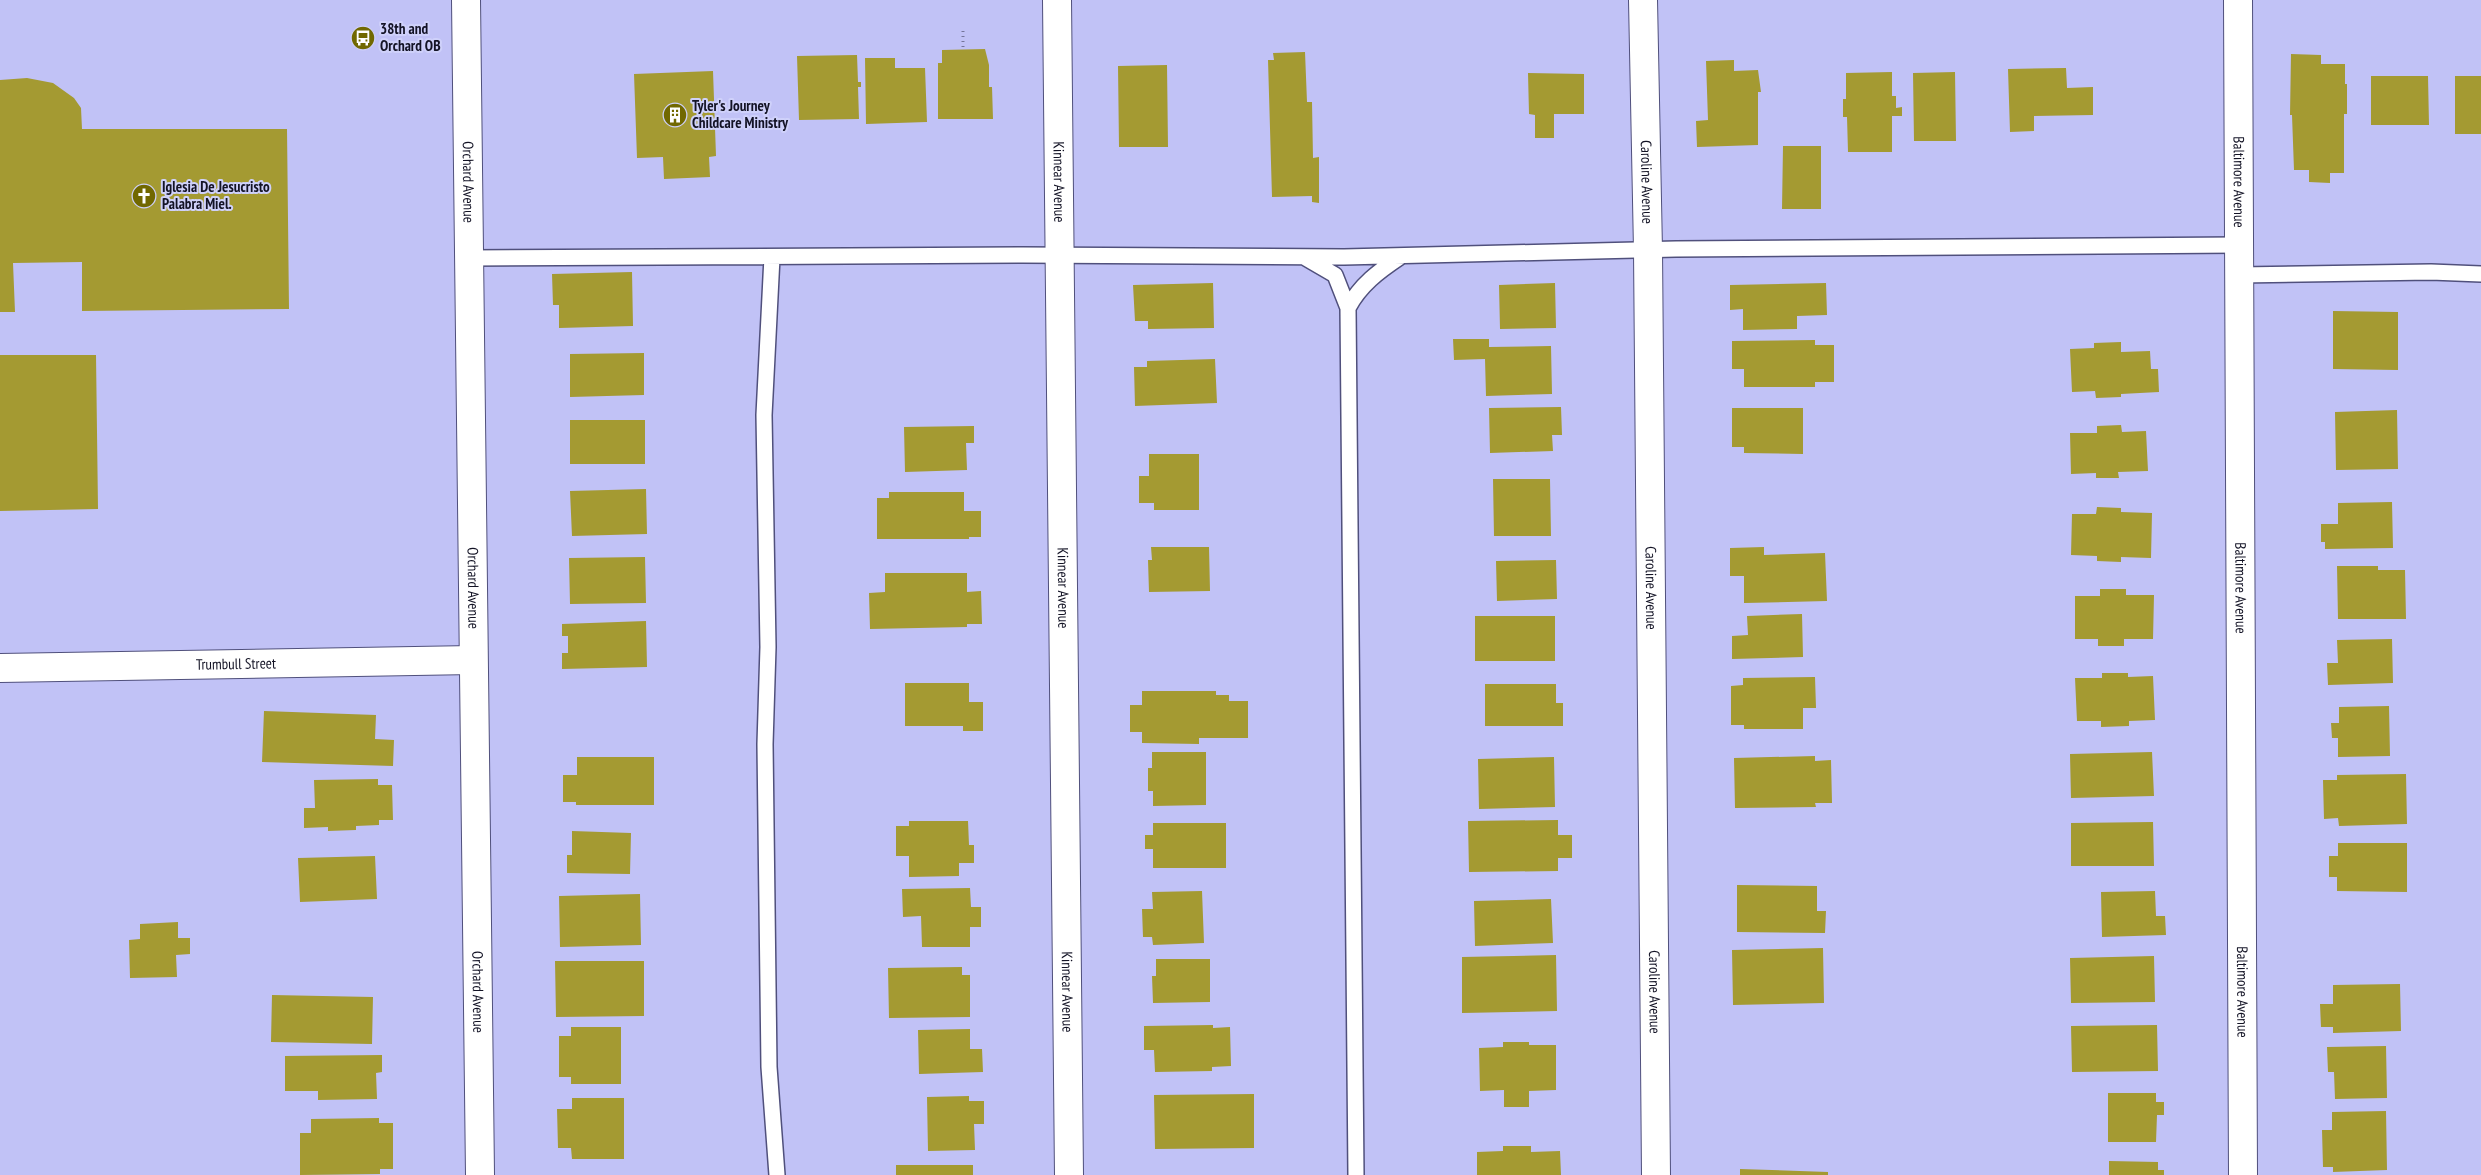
<svg xmlns="http://www.w3.org/2000/svg" width="2481" height="1175" font-family="'PT Sans Narrow',sans-serif">
<style>
.building{fill:#a49a32}
.lines{fill:none;stroke-linecap:round;stroke-linejoin:round}
.lane-casing{stroke:#50507c;stroke-width:18}
.street-casing{stroke:#50507c;stroke-width:30}
.secondary-casing{stroke:#50507c;stroke-width:30}
.path{stroke:#747499;stroke-width:3;stroke-dasharray:1 4;stroke-linecap:butt}
.lane{stroke:#fff;stroke-width:15}
.street{stroke:#fff;stroke-width:28}
.secondary{stroke:#fff;stroke-width:28}
.labels{text-anchor:middle;stroke-width:4;stroke-linejoin:round;paint-order:stroke}
.poi-label{font-size:15px;font-weight:bold;fill:#131325;stroke:#cfd1fa;text-anchor:start}
.street-label{font-size:15px;fill:#131325;stroke:#cfd1fa}
</style>
<rect width="100%" height="100%" fill="#c1c2f6"/>
<path class="building" d="M985 49 989 65V87H992L993 119H938V63H942V50Z
M1305 52 1307 102H1312L1313 158 1319 157V203L1312 202V196L1272 197 1268 60H1274L1273 53Z
M2291 54 2321 55V64H2345V84H2347V114H2344V173H2330V183L2309 182V170H2294L2292 115H2290Z
M857 55 858 82H861V87H858L859 119 799 120 797 56Z
M865 58H895V68H925L927 122 866 124Z
M1734 60V71L1758 70 1761 92H1758V145L1697 147 1696 121 1708 120 1706 61Z
M1167 65 1168 147H1119L1118 66Z
M2066 68 2067 88 2093 87V115L2034 116V131L2010 132 2008 69Z
M713 71 716 156 709 157 710 177 664 179 663 157 637 158 634 74Z
M1892 72V96H1896V108L1902 107V116H1892V152H1848L1847 117H1843V99H1846V73Z
M1955 72 1956 141H1914L1913 73Z
M1528 73 1584 74V114H1554V138H1535V115L1529 114Z
M2371 76H2428L2429 125H2371Z
M2455 76H2481V134H2455Z
M27 78 53 83 74 98 81 108 82 129H287L289 309 82 311V262L13 263 15 312H0V80Z
M1783 146H1821V209H1782Z
M632 272 633 326 559 328V305H553L552 274Z
M1213 283 1214 328 1148 329V321H1135L1133 285Z
M1555 283 1556 328 1500 329 1499 285Z
M1826 283 1827 315 1797 316V329L1743 330V309L1730 310V285Z
M2333 311 2398 312V370L2333 369Z
M1453 339H1489V347L1551 346 1552 394 1486 396 1485 359 1454 360Z
M1815 340V345H1834V382H1815V387H1744V369H1732V341Z
M2121 342V352L2150 351 2151 369H2158L2159 392 2121 394V397L2096 398 2095 391 2072 392 2070 349 2094 348V343Z
M644 353V395L570 397V354Z
M0 355H96L98 509 0 511Z
M1215 359 1217 403 1135 406 1134 367H1147V361Z
M1561 407 1562 435H1552L1553 451 1490 453 1489 408Z
M1732 408H1803V454L1744 453V447H1732Z
M2397 410 2398 469 2336 470 2335 412Z
M570 420H645V464H570Z
M2121 425 2122 432 2146 431 2148 471 2118 472 2119 478H2096V473L2071 474 2070 433H2097V426Z
M974 426V443H966L967 470 905 472 904 427Z
M1149 454H1199V510H1154V503H1139V476H1149Z
M1493 479H1550L1551 536H1494Z
M646 489 647 534 572 536 570 491Z
M889 492H964V511H981V537H969V539H877V498H889Z
M2392 502 2393 548 2325 549V542H2321V524H2338V503Z
M2097 507 2121 508V512L2152 513 2151 558 2121 557V562L2097 561V556L2071 555 2072 514H2096Z
M1151 547H1209L1210 591 1149 592 1148 560H1152Z
M1764 547V555L1825 553 1827 601 1744 603V576H1730V548Z
M645 557 646 603 570 604 569 558Z
M1556 560 1557 599 1497 601 1496 561Z
M2337 566H2378V570H2405L2406 619H2338Z
M885 573H967V592L981 591 982 624H967V627L870 629 869 593 885 592Z
M2100 589H2126V595H2154L2153 639H2124V646H2098V639H2075V596H2100Z
M1802 614 1803 657 1732 659V636L1748 635 1747 616Z
M1475 616H1555V661H1475Z
M646 621 647 667 562 669V653H568V636H562V624Z
M2392 639 2393 683 2328 685 2327 663H2338L2337 640Z
M2102 673H2128V677L2153 676 2155 720 2129 721V726L2101 727V721H2077L2075 678H2102Z
M1815 677 1816 708H1803V729H1744V725H1731V686L1743 685V678Z
M905 683H969V702H983V731H963V726H905Z
M1485 684H1556V703H1563V726H1485Z
M1142 691H1216V695H1229V701H1248V738H1199V744L1142 743V732H1130V705H1142Z
M2389 706 2390 756 2338 757V738H2332L2331 723H2339V707Z
M264 711 376 715 375 739 394 740 393 766 262 762Z
M1152 752H1206V805L1153 806V791H1148V768H1152Z
M2152 752 2154 796 2071 798 2070 754Z
M1815 756V761L1831 760 1832 803H1815L1816 807 1735 808 1734 758Z
M577 757H654V805H576V802H563V775H577Z
M1554 757 1555 807 1479 809 1478 759Z
M2406 774 2407 824 2339 826 2338 818 2324 819 2323 780H2337V775Z
M378 779V785H392L393 820H379V825L356 826V830L328 831V827L304 828V808H315L314 780Z
M1558 820V835H1572V858H1558V871L1469 872 1468 821Z
M909 821H968L969 845H974V863H959V876L909 877V856H896V826H909Z
M2153 822 2154 866H2071V823Z
M1153 823H1226V868H1153V849H1145V835H1153Z
M572 831 631 833 630 874 567 873V855H572Z
M2338 843H2407V892L2337 891V877H2329V856H2338Z
M375 856 377 899 300 902 298 858Z
M1737 885 1817 886V911H1826L1825 933 1737 932Z
M970 888 971 907H981V927H970V947H922L921 916 903 917 902 889Z
M1202 891 1204 943 1153 945 1152 937H1143L1142 909H1153L1152 892Z
M2155 891 2156 916H2165L2166 935 2102 937 2101 892Z
M640 894 641 945 560 947 559 896Z
M1551 899 1553 943 1475 946 1474 901Z
M178 922V938H190V954L176 955 177 977 130 978 129 940 140 939V924Z
M1823 948 1824 1003 1733 1005 1732 950Z
M1556 955 1557 1011 1462 1013V957Z
M2154 956 2155 1002 2071 1003 2070 958Z
M1156 959H1210V1002L1153 1003 1152 976H1156Z
M555 961H644V1016L556 1017Z
M962 967V975H970V1017L889 1018 888 968Z
M2400 984 2401 1031 2333 1033V1027H2321L2320 1004H2333V985Z
M272 995 373 997 372 1044 271 1042Z
M1213 1025V1028L1230 1027 1231 1066 1212 1067V1071L1155 1072 1154 1050H1144V1026Z
M2157 1025 2158 1071 2072 1072 2071 1026Z
M571 1027H621V1084H571V1077H559V1036H571Z
M970 1029V1049H982L983 1072 919 1074 918 1030Z
M1503 1042H1529V1045H1556V1090L1529 1091V1107H1504V1090L1480 1091 1479 1048 1503 1047Z
M2386 1046 2387 1098 2335 1099 2334 1072H2328L2327 1047Z
M382 1055V1072L376 1073 377 1099 318 1100V1091H285V1056Z
M2108 1093H2156V1102H2164V1115H2157L2156 1142H2108Z
M1254 1094V1148L1155 1149 1154 1095Z
M969 1096V1101H984V1124H974L975 1150 928 1151 927 1097Z
M572 1098H624V1159H572L571 1148H558L557 1109H572Z
M2386 1111 2387 1170 2333 1172V1167H2323L2322 1130H2332V1112Z
M379 1118V1123H393V1169H380V1174L300 1175V1133H311V1119Z
M1503 1146H1531V1152L1560 1151 1561 1175H1477V1152L1503 1151Z
M2109 1161 2158 1162V1170H2164V1175H2109Z
M896 1165H973V1175H896Z
M1740 1169 1828 1172V1175H1740Z"/>
<g class="lines">
<g class="lane-casing">
<path id="lane" d="M772 257 764 415 768 647 765 744 769 1067 777 1175
M1304 257 1335 275 1348 308
M469 258 1023 255 1344 257 1676 249 2239 245
M2239 275 2431 272 2481 274
M1356 1175 1348 308C1360 285 1379 271 1400 257"/>
</g>
<g class="street-casing">
<g id="street">
<path id="s1" d="M1057 0 1069 1175"/>
<path id="s2" d="M1643 0 1648 250 1656 1175"/>
<path id="s3" d="M2238 0 2243 1175"/>
<path id="s4" d="M0 668 473 660"/>
</g>
</g>
<g class="secondary-casing">
<g id="secondary">
<path id="s5" d="M466 0 480 1175"/>
</g>
</g>
<path class="path" d="M963 31V50"/>
<use href="#lane" class="lane"/>
<use href="#street" class="street"/>
<use href="#secondary" class="secondary"/>
</g>
<defs>
<g id="bus-disc" transform="scale(1.25)"><circle r="9.5" fill="#716800" stroke="#cfd1fa"/><path d="M-5-6H5V4H4V6H2V4H-2V6H-4V4H-5ZM-3.5-4V0h7V-4ZM-3.5 1.2v1.5H-2V1.2ZM2 1.2v1.5H3.5V1.2Z" fill="#fff"/></g>
<g id="building-disc" transform="scale(1.25)"><circle r="9.5" fill="#716800" stroke="#cfd1fa"/><path d="M-4-6H4V6H1V3H-1V6H-4ZM-2.5-4.3h1.7v1.8h-1.7ZM.8-4.3h1.7v1.8H.8ZM-2.5-1h1.7V.8h-1.7ZM.8-1h1.7V.8H.8Z" fill="#fff"/></g>
<g id="church-disc" transform="scale(1.25)"><circle r="9.5" fill="#716800" stroke="#cfd1fa"/><path d="M-1.2-6h2.4v3.5h3.3v2.4h-3.3V6h-2.4V-.1h-3.3v-2.4h3.3Z" fill="#fff"/></g>
</defs>
<g fill-rule="evenodd">
<use href="#bus-disc" x="363" y="38"/>
<use href="#building-disc" x="675" y="115"/>
<use href="#church-disc" x="144" y="196"/>
</g>
<g class="labels">
<g class="poi-label">
<text x="380" y="34">38th and<tspan x="380" dy="17">Orchard OB</tspan></text>
<text x="692" y="111">Tyler's Journey<tspan x="692" dy="17">Childcare Ministry</tspan></text>
<text x="162" y="192">Iglesia De Jesucristo<tspan x="162" dy="17">Palabra Miel.</tspan></text>
</g>
<g class="street-label">
<text dy="5" stroke="none"><textPath href="#s5" startOffset="182">Orchard Avenue</textPath></text>
<text dy="5" stroke="none"><textPath href="#s1" startOffset="182">Kinnear Avenue</textPath></text>
<text dy="5" stroke="none"><textPath href="#s2" startOffset="182">Caroline Avenue</textPath></text>
<text dy="5" stroke="none"><textPath href="#s3" startOffset="182">Baltimore Avenue</textPath></text>
<text dy="5" stroke="none"><textPath href="#s1" startOffset="588">Kinnear Avenue</textPath></text>
<text dy="5" stroke="none"><textPath href="#s2" startOffset="588">Caroline Avenue</textPath></text>
<text dy="5" stroke="none"><textPath href="#s5" startOffset="588">Orchard Avenue</textPath></text>
<text dy="5" stroke="none"><textPath href="#s3" startOffset="588">Baltimore Avenue</textPath></text>
<text dy="5" stroke="none"><textPath href="#s4" startOffset="236">Trumbull Street</textPath></text>
<text dy="5" stroke="none"><textPath href="#s5" startOffset="992">Orchard Avenue</textPath></text>
<text dy="5" stroke="none"><textPath href="#s1" startOffset="992">Kinnear Avenue</textPath></text>
<text dy="5" stroke="none"><textPath href="#s2" startOffset="992">Caroline Avenue</textPath></text>
<text dy="5" stroke="none"><textPath href="#s3" startOffset="992">Baltimore Avenue</textPath></text>
</g>
</g>
</svg>
